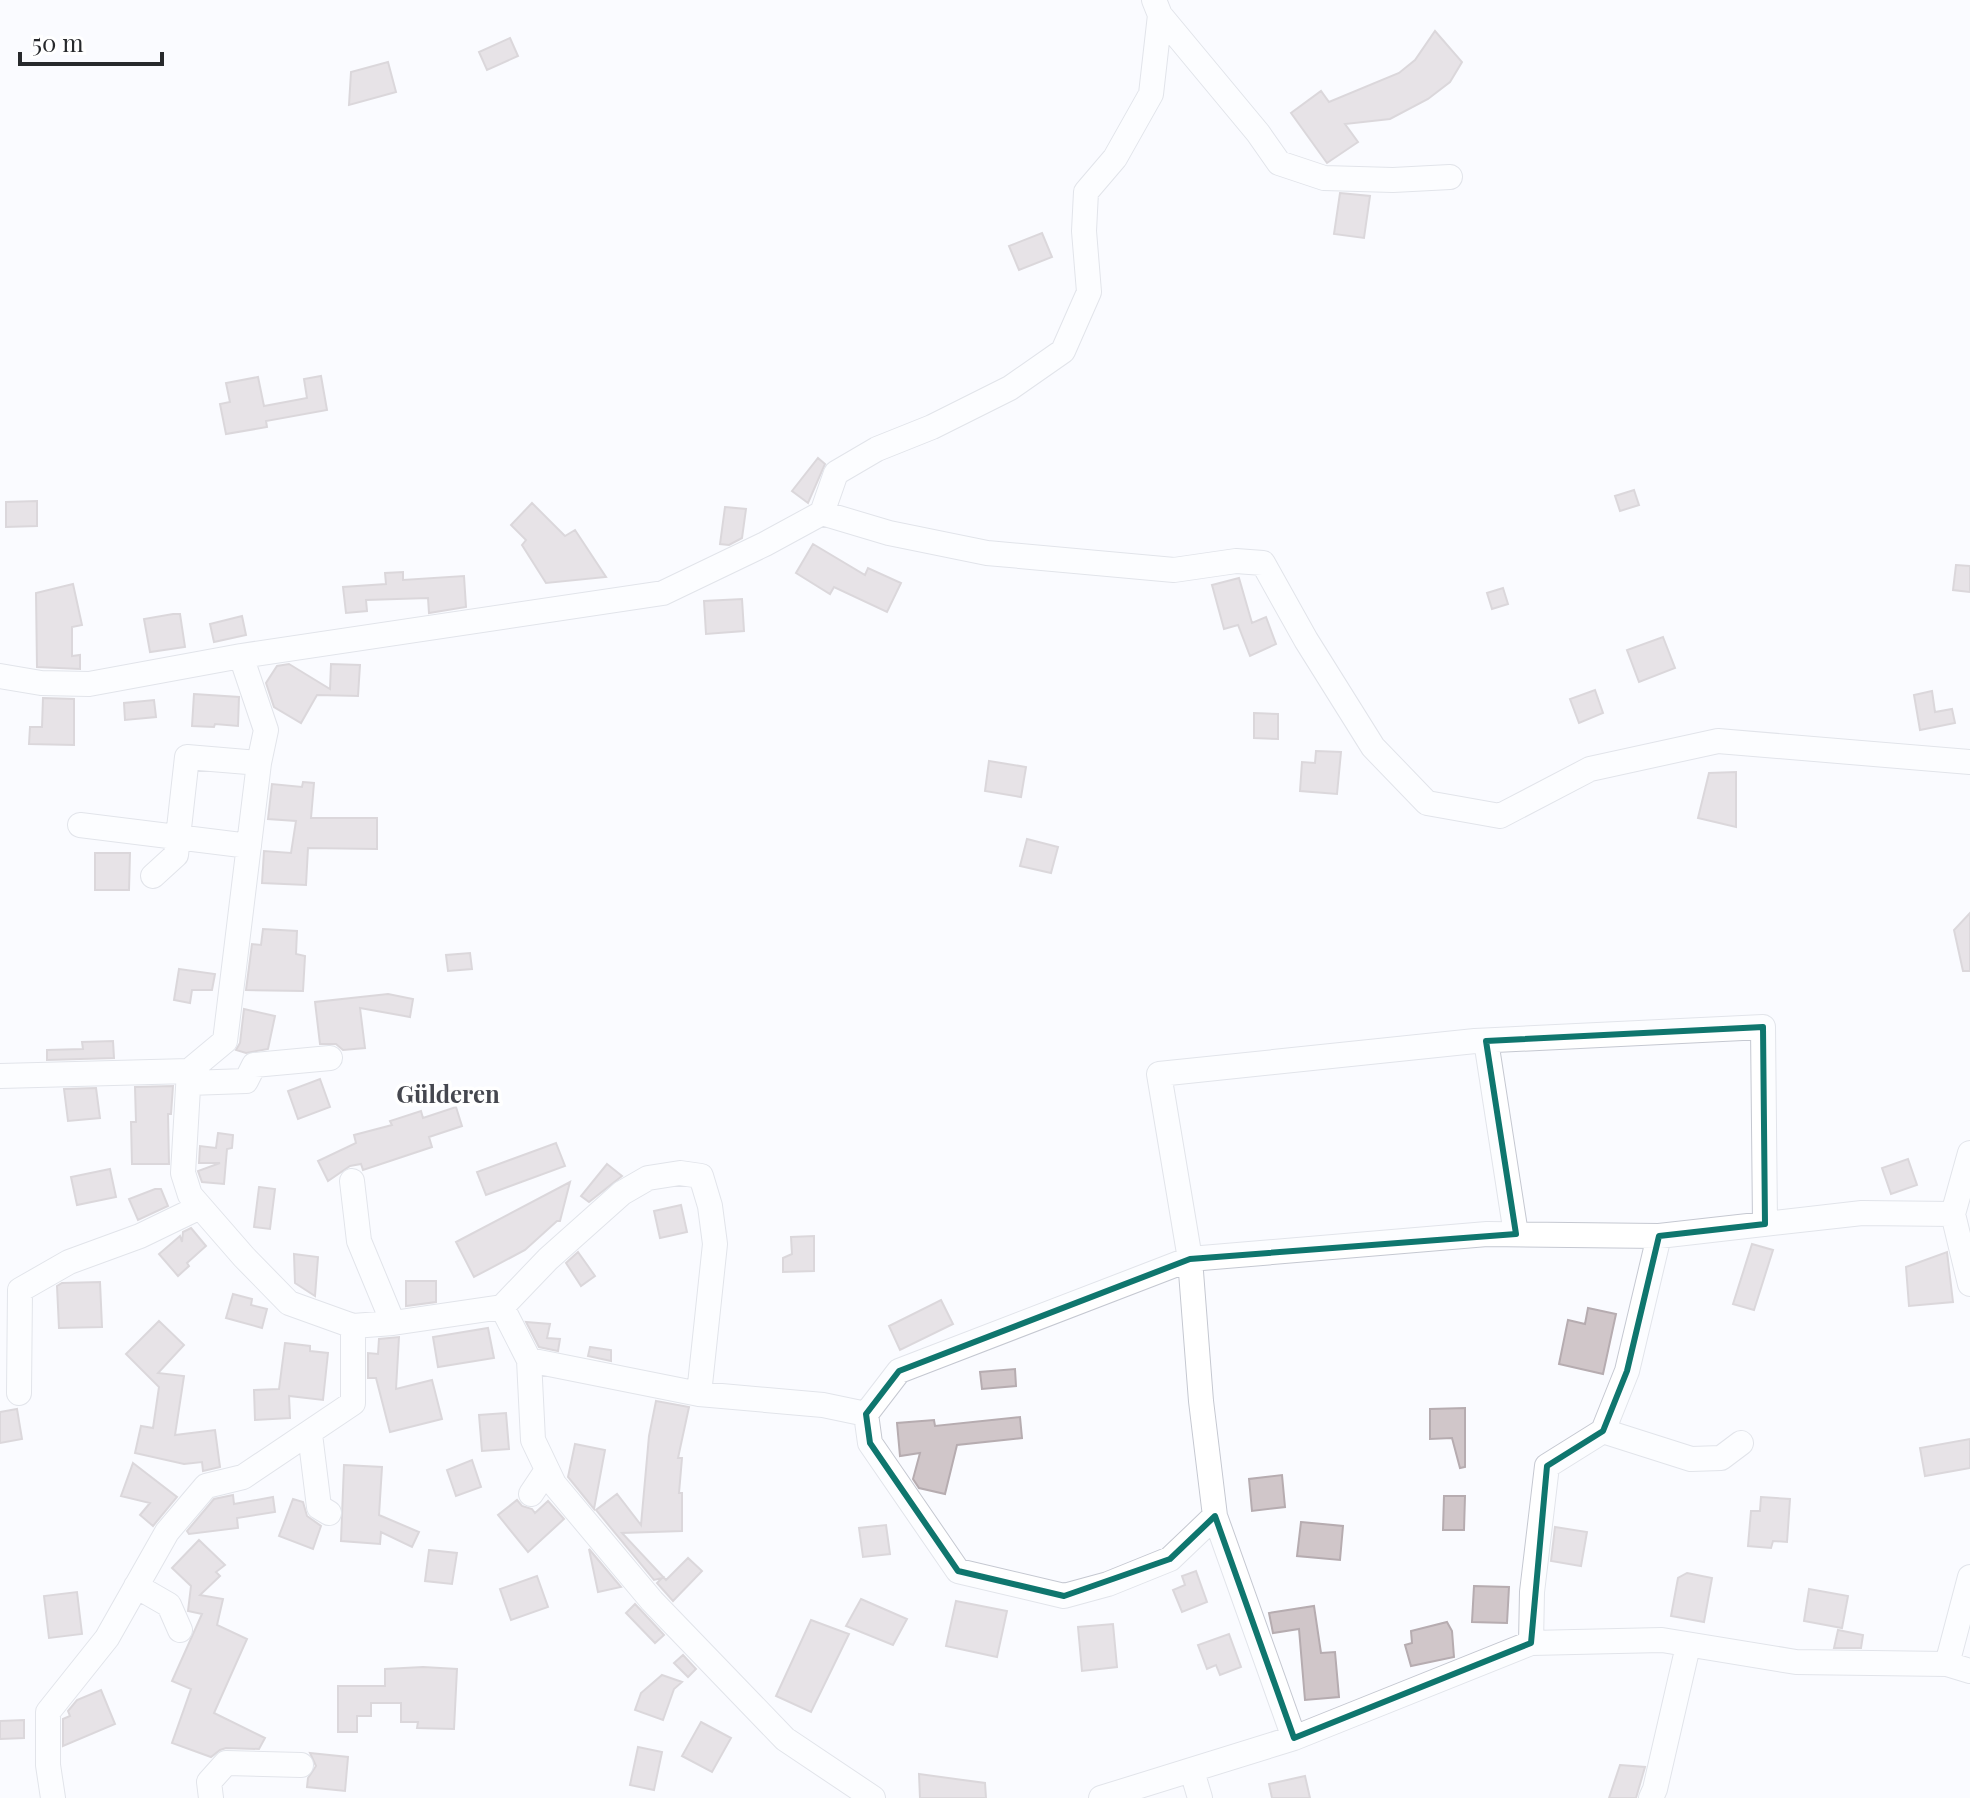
<svg xmlns="http://www.w3.org/2000/svg" width="1970" height="1798" font-family="'Playfair Display',serif">
<style>
.building{fill:#d0c6c9;stroke:#b6acb0;stroke-width:2}
.lines{fill:none;stroke-linecap:round;stroke-linejoin:round}
.minor-casing{stroke:#c5c8d1;stroke-width:26}
.minor{stroke:#fff;stroke-width:24}
.marked{fill:none;stroke:#0f766e;stroke-width:6;stroke-linejoin:round}
.labels{text-anchor:middle;stroke-width:7;stroke-linejoin:round;paint-order:stroke}
.quarter-label{font-size:24px;font-weight:bold;fill:#45474f;stroke:#fff}
</style>
<rect width="100%" height="100%" fill="#fafbff"/>
<path class="building" d="M1435 31 1462 62 1450 82 1428 99 1390 119 1345 124 1358 142 1327 163 1291 113 1321 91 1329 102 1399 73 1415 60Z
M510 38 518 56 487 70 479 52Z
M388 62 396 92 349 105 351 72Z
M1340 193 1370 196 1364 238 1334 234Z
M1042 233 1052 257 1019 270 1009 246Z
M321 376 327 410 266 421 267 427 226 434 220 404 230 402 226 383 258 377 264 406 307 398 304 379Z
M818 458 825 464 808 503 792 491Z
M1634 490 1639 505 1620 511 1615 496Z
M37 501V526L6 527V502Z
M532 503 565 536 575 530 606 577 546 583 522 545 526 540 511 525Z
M725 507 746 509 742 538 729 545 720 544Z
M813 544 865 575 868 568 901 583 887 612 834 587 830 594 796 573Z
M1956 565 1970 566V592L1953 590Z
M403 572V580L464 576 466 607 429 613 428 598 366 600 367 611 346 613 343 587 386 584 385 573Z
M1239 578 1252 623 1266 617 1276 644 1250 656 1238 625 1224 629 1212 585Z
M73 584 82 625 72 627V656L80 655V669L37 667 36 593Z
M1503 588 1508 604 1492 609 1487 593Z
M742 599 744 631 706 634 704 601Z
M173 614H180L185 647 150 652 144 619Z
M242 616 246 635 214 642 210 624Z
M1663 637 1675 668 1639 682 1627 650Z
M289 664 330 689 331 664 360 665 358 696 317 695 301 723 274 707 266 683 277 666Z
M1595 690 1603 713 1579 723 1570 699Z
M1932 691 1935 712 1952 709 1955 723 1920 730 1914 695Z
M194 694 239 697 238 726 215 724 214 727 192 726Z
M43 698 74 699V745L29 744 30 727H42Z
M154 700 156 717 125 720 124 703Z
M1254 713 1278 714V739L1254 738Z
M1316 751 1341 752 1337 794 1300 791 1302 762 1315 763Z
M989 761 1026 767 1021 797 985 791Z
M1736 772V827L1698 818 1709 773Z
M303 782 314 783 311 818H377V849L308 848 306 885 262 883 264 851 291 853 296 821 268 819 272 784 302 787Z
M1027 839 1058 847 1051 873 1020 866Z
M95 853H130L129 890H95Z
M1970 913V971H1963L1954 930Z
M263 929 297 931 296 954 305 956 303 991 246 990 252 944 261 945Z
M470 953 472 969 448 971 446 955Z
M179 969 215 974 212 990H192L190 1003 174 1000Z
M388 994 413 999 410 1017 360 1008 365 1048 343 1050 336 1044H320L315 1002Z
M244 1009 275 1016 268 1049 246 1053 236 1050 240 1043Z
M113 1041 114 1058 47 1060V1050L83 1049 82 1042Z
M320 1079 330 1107 298 1119 288 1091Z
M173 1086 171 1114H168L169 1164H132L131 1122H136L135 1087Z
M96 1088 100 1118 68 1121 64 1089Z
M456 1107 462 1126 429 1137 432 1147 363 1170 361 1164 350 1166 328 1181 318 1161 356 1143 354 1135 392 1125 390 1121 421 1111 423 1118Z
M218 1133 233 1135 232 1148 227 1149 224 1184 202 1182 198 1171 220 1163H199L200 1146 216 1148Z
M556 1143 565 1166 486 1195 477 1172Z
M1908 1159 1917 1185 1891 1194 1882 1168Z
M607 1164 622 1176 589 1202 581 1196Z
M110 1169 116 1197 77 1205 71 1177Z
M570 1182 560 1221H557L525 1250 474 1277 456 1242Z
M259 1187 275 1189 270 1229 254 1227Z
M155 1189H161L168 1206 138 1220 129 1199Z
M681 1205 687 1232 660 1238 654 1211Z
M191 1228 206 1246 187 1263 189 1266 178 1276 159 1254 180 1236 182 1242 183 1232Z
M814 1236V1271L783 1272V1258L792 1254 791 1237Z
M1752 1244 1773 1250 1754 1310 1733 1304Z
M578 1252 595 1276 581 1286 566 1263Z
M1947 1252 1953 1302 1909 1306 1906 1267Z
M294 1254 318 1257 315 1296 295 1283Z
M406 1281H436V1302L406 1306Z
M100 1282 102 1327 59 1328 57 1286 62 1283Z
M233 1294 252 1299 251 1305 267 1309 262 1328 226 1318Z
M941 1300 953 1324 900 1350 889 1326Z
M1588 1308 1616 1314 1603 1374 1559 1364 1568 1320 1585 1324Z
M159 1321 184 1345 158 1373 184 1376 175 1435 215 1430 220 1467 203 1471 202 1462 184 1464 135 1453 141 1426 153 1428 159 1387 126 1354Z
M526 1322 550 1324 547 1338 560 1339 558 1351 539 1347Z
M488 1328 494 1358 438 1367 433 1337Z
M399 1337 396 1389 432 1380 442 1419 390 1432 376 1378H368V1353L378 1354 379 1339Z
M285 1343 310 1346V1351L328 1353 323 1400 289 1396 290 1418 255 1420 254 1390 279 1389Z
M590 1347 611 1350V1361L588 1356Z
M1015 1369 1016 1386 982 1389 980 1372Z
M656 1401 689 1407 678 1458H682L679 1493H682V1531L622 1533 666 1580 688 1558 702 1571 673 1601 657 1583 662 1578 654 1580 596 1510 617 1494 641 1525 649 1436Z
M1465 1408V1467L1460 1468 1452 1438 1430 1439V1409Z
M17 1409 22 1439 0 1443V1412Z
M506 1413 509 1449 482 1451 479 1415Z
M1020 1417 1022 1438 957 1445 945 1494 919 1488 913 1479 920 1453 900 1456 897 1423 934 1420 935 1426Z
M1970 1439V1468L1925 1476 1920 1448Z
M575 1444 605 1450 594 1509 568 1477Z
M472 1460 481 1487 456 1496 447 1470Z
M133 1463 177 1497 153 1526 140 1515 150 1503 121 1496Z
M344 1465 382 1467 379 1515 419 1532 412 1547 381 1532 380 1544 341 1541Z
M1282 1475 1285 1507 1252 1511 1249 1479Z
M233 1495 234 1504 273 1497 275 1512 237 1518 238 1528 189 1534 187 1531 214 1499Z
M1444 1496H1465L1464 1530H1443Z
M1761 1497 1790 1499 1787 1542 1773 1541 1771 1548 1748 1546 1751 1511H1760Z
M293 1499 303 1502 307 1516 321 1526 313 1549 279 1536Z
M517 1500 522 1506 532 1509 535 1513 548 1501 564 1519 528 1552 498 1515Z
M1301 1522 1343 1526 1340 1560 1297 1556Z
M886 1525 890 1554 863 1557 859 1528Z
M1555 1527 1587 1532 1581 1566 1551 1561Z
M199 1540 225 1565 216 1572 220 1576 200 1595 223 1599 217 1625 247 1639 214 1713 265 1738 259 1749 226 1748 220 1750 211 1757 172 1743 191 1689 172 1681 202 1614 188 1611 191 1586 172 1568Z
M589 1549 621 1587 598 1592Z
M429 1550 457 1553 452 1584 425 1581Z
M1196 1571 1207 1602 1182 1612 1173 1590 1185 1585 1182 1576Z
M1687 1573 1712 1578 1704 1622 1671 1616 1678 1578Z
M537 1576 548 1607 511 1620 500 1589Z
M1474 1586 1509 1587 1507 1623 1472 1622Z
M1809 1589 1848 1596 1842 1628 1804 1621Z
M77 1592 82 1634 49 1638 44 1596Z
M861 1599 907 1619 893 1645 846 1626Z
M956 1601 1007 1611 997 1657 946 1646Z
M635 1604 664 1635 655 1643 626 1613Z
M1314 1606 1321 1653 1335 1652 1339 1697 1305 1700 1299 1629 1273 1633 1269 1613Z
M811 1620 849 1634 811 1712 776 1696Z
M1447 1622 1452 1631 1454 1657 1411 1666 1405 1645 1412 1643 1411 1631Z
M1113 1624 1117 1667 1082 1671 1078 1627Z
M1838 1630 1863 1635 1861 1648H1834Z
M1229 1634 1241 1667 1220 1675 1216 1665 1207 1669 1198 1645Z
M683 1655 696 1669 688 1677 674 1663Z
M423 1667 457 1669 454 1729 417 1728 418 1722H401V1703H371V1716H357V1732H338V1686H385V1669Z
M662 1675 682 1682 674 1689 663 1720 635 1710 641 1693Z
M101 1690 115 1724 63 1746V1719L70 1716 68 1711 77 1700Z
M24 1720V1738L0 1739V1721Z
M701 1722 731 1738 712 1772 682 1756Z
M638 1747 662 1752 654 1790 630 1785Z
M310 1753 348 1757 345 1791 307 1787 308 1778 316 1766Z
M1620 1765 1645 1767 1636 1798H1609Z
M919 1774 985 1783 986 1798H920Z
M1305 1776 1310 1798H1272L1269 1784Z"/>
<g class="lines">
<g class="minor-casing">
<path id="minor" d="M1160 15 1258 133 1279 163 1324 178 1393 180 1450 177
M822 513 836 473 877 449 932 427 1010 388 1063 351 1089 292 1084 231 1086 192 1115 158 1151 94 1160 15 1154 0
M241 656 663 593 765 544 822 513 889 533 987 553 1174 570 1236 561 1263 563 1306 640 1373 747 1427 803 1500 816 1590 769 1718 741 1970 762
M0 676 41 683 89 684 241 656 266 730 259 763 225 1041 189 1071 183 1173 190 1195 244 1257 289 1303 353 1326V1403L243 1477 206 1486 167 1532 107 1638 48 1712V1765L53 1798
M80 825 249 846
M153 876 176 855 187 757 259 763
M1486 1041 1516 1234
M0 1076 189 1071
M189 1083 246 1081 254 1065 330 1058
M352 1181 359 1241 393 1323
M1953 1214 1970 1284
M502 1307 529 1360 533 1440 554 1484 652 1601 785 1739 873 1798
M353 1326 393 1323 502 1307 548 1259 622 1193 648 1178 680 1173 701 1176 710 1206 715 1244 699 1394
M529 1360 699 1394 823 1405 866 1414 870 1443 958 1571 1064 1596 1108 1584 1170 1559 1215 1516 1294 1738
M19 1393 20 1290 69 1262 140 1236 200 1207
M866 1414 899 1371 1190 1259 1487 1234 1659 1236 1862 1213 1953 1214 1970 1153
M1603 1431 1691 1459 1721 1458 1741 1443
M310 1434 319 1507 329 1513
M531 1494 547 1470
M1215 1516 1201 1401 1190 1259 1159 1074 1475 1041 1763 1027 1765 1224
M136 1586 169 1605 180 1630
M1531 1643 1532 1592 1547 1466 1603 1431 1627 1371 1659 1236
M1947 1664 1970 1577
M1192 1771 1200 1798
M211 1798 209 1782 226 1763 301 1765
M1101 1798 1294 1738 1531 1643 1662 1640 1796 1662 1947 1664 1970 1671
M1651 1798 1655 1789 1688 1646"/>
</g>
<use href="#minor" class="minor"/>
</g>
<path d="M0 0H1970V1798H0ZM1763 1027 1765 1224 1659 1236 1627 1371 1603 1431 1547 1466 1531 1643 1294 1738 1215 1516 1170 1559 1064 1596 958 1571 870 1443 866 1414 899 1371 1190 1259 1516 1234 1486 1041Z" fill="#fafbff" fill-opacity=".55" fill-rule="evenodd"/>
<path class="marked" d="M1763 1027 1765 1224 1659 1236 1627 1371 1603 1431 1547 1466 1531 1643 1294 1738 1215 1516 1170 1559 1064 1596 958 1571 870 1443 866 1414 899 1371 1190 1259 1516 1234 1486 1041Z"/>
<g class="labels">
<g class="quarter-label">
<text x="448" y="1103">Gülderen</text>
</g>
</g>
<path d="M20 52v12h142v-12" fill="none" stroke="#27292c" stroke-width="4"/>
<text x="32" y="52" font-size="24" fill="#27292c" stroke="#ffffff" stroke-width="6" paint-order="stroke">50 m</text>
</svg>
